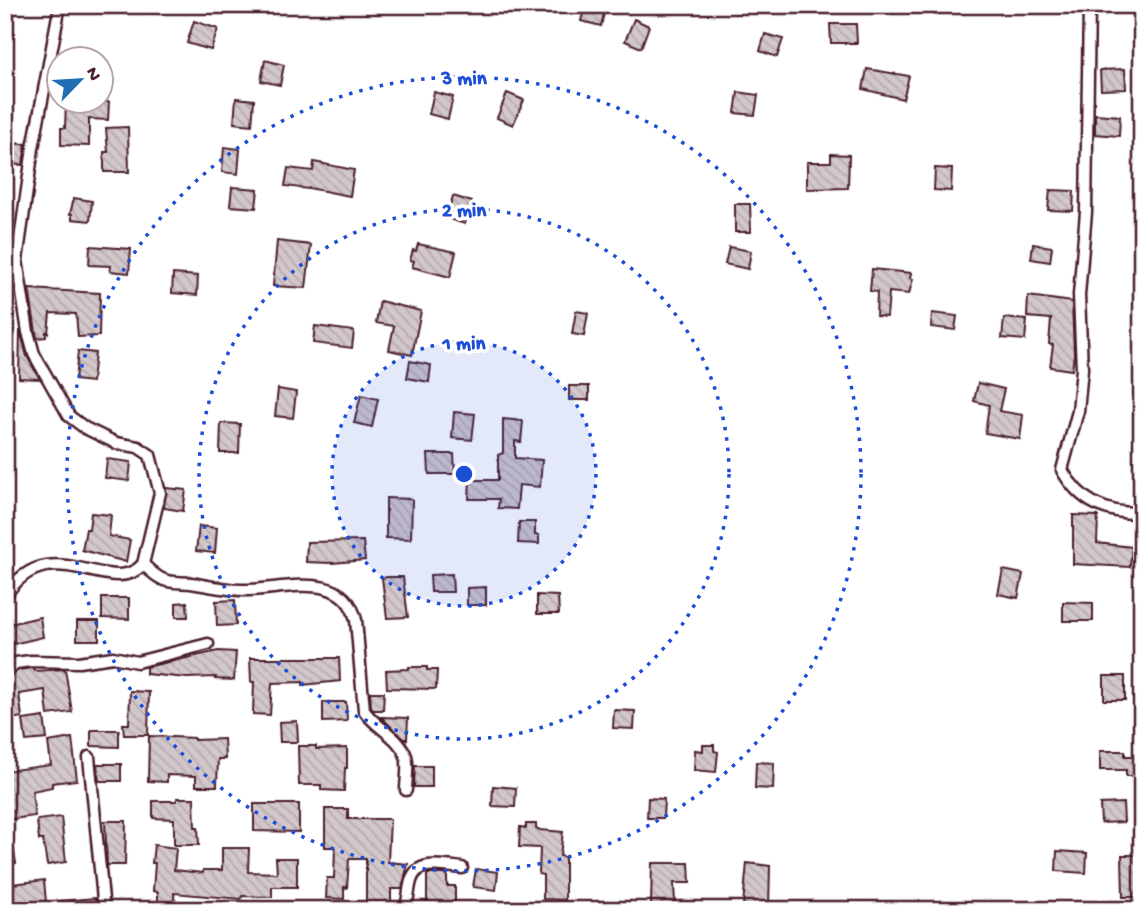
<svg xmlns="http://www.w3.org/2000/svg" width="1147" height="915" font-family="'Gochi Hand',sans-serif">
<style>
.building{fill:url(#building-back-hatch);stroke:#4a1f2b;stroke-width:2}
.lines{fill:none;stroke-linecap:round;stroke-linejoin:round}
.street-casing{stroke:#4a1f2b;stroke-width:15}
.street{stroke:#fff;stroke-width:10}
.ring{fill:none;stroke:#1d4ed8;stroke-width:3.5;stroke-dasharray:3.5 7}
.centre{fill:#1d4ed8;stroke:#fff;stroke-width:3.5}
.ring-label{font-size:21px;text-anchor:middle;font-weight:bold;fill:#1d4ed8;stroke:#fff;stroke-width:7;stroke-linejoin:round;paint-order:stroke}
</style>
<defs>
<pattern id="building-back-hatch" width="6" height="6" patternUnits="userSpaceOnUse" patternTransform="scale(1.75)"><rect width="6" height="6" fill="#d2c7cb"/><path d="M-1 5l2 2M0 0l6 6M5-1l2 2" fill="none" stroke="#b6aaae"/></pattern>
</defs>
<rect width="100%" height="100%" fill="#fff"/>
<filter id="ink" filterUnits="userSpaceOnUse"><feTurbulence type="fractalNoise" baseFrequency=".0143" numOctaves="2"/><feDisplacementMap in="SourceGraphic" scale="14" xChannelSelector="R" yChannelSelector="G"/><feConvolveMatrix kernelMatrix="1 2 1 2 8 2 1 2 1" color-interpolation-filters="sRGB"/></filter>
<g filter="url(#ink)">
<path class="building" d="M585 5H606L601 26 581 21Z
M634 19 649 26 641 48 625 41Z
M194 21 218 29 211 50 187 43Z
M830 24H856L857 43H831Z
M765 34 783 39 777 57 760 51Z
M265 60 284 65 280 85 261 81Z
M867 69 909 76 903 99 863 89Z
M1125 69 1126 89 1101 90 1100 70Z
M434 92 453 97 448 119 429 114Z
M738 92 758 95 755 115 735 113Z
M507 93 524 100 513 125 497 118Z
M236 98 254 100 252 125 234 123Z
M66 102H109L108 120 89 119V146L61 145V128H65Z
M1095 114 1120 116 1119 136 1095 134Z
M128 127 129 172H104V152H108L106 128Z
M5 143 26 144 23 165 5 164Z
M224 147 240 149 238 174 222 172Z
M831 154 849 155 848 188 807 189V162H831Z
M314 162 354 170 350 196 309 188 308 189 285 186 288 168 313 171Z
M935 168 952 169 951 191 934 190Z
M232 187 258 189 256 208 230 206Z
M1050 190 1074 191 1073 211 1048 210Z
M453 196 472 202 465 224 446 218Z
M74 198 92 201 90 221 72 219V214H70Z
M735 204H750L751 232H735Z
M277 241 311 245 306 288 273 286Z
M418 244 456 252 450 277 412 267 414 261 410 260 413 250 416 251Z
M1033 244 1052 247 1050 262 1031 259Z
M90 246 131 249 129 273 110 271 111 266 89 265Z
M729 247 751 251 748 269 725 264Z
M872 269 911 273 910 278 913 279 909 294 889 292 887 317 876 316 877 292 870 291Z
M173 274 198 276 197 295 172 293Z
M29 289 100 293 99 336 78 337 76 314 50 313 48 333 46 332V337L37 338Z
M1028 296 1072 302 1074 354 1072 370 1050 367 1053 345 1049 344 1051 319 1027 317Z
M380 301 421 311 412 355 389 350 394 326 376 323Z
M576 311 588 313 584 336 572 334Z
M932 313 957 316 955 330 931 327Z
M1004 318 1027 320 1025 340 1002 338Z
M315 326 354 331 352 348 313 343Z
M20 330 27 356 40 379 19 378Z
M78 351 95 353 92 382 75 380Z
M410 361 431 365 429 382 407 378Z
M978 383 1004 389 999 411 1023 415 1020 439 985 433 989 405 974 401Z
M569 386H589V400H569Z
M278 389 296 392 293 418 275 416Z
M361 395 378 399 372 427 354 423Z
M454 412 475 414 472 440 452 438Z
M503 419 523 421 521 442 515 441V458L542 460 540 487 519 485 517 509 498 508 499 499H469L470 480H498V455L503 453Z
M221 423 240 424 239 453H220Z
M428 454H454L455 474H429Z
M107 459 131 462 129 481 105 478Z
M166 488 186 490 183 511 164 508Z
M386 498 412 499 411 539 386 538Z
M91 513 111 515 109 536 130 540 126 562 82 550 86 529H89Z
M1073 515 1098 516 1097 543 1132 547 1130 567 1073 564Z
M519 522H535V535H539V544L518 543Z
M199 526 217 528 215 553 196 551Z
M363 541 365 560 332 563 306 562 307 542Z
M1003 570 1023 574 1018 598 998 594Z
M452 574 453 592H431L430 575Z
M387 577H403L408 617 387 618 382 578Z
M486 587V605H467V588Z
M537 595 558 596 559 614H537Z
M102 598H129V619L102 618Z
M235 600 236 625 217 626 216 601Z
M187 602 188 617H176V603Z
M1063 602 1093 603V621H1063Z
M40 617 43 637 5 646V625Z
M77 621H99V640H77Z
M218 651 236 652 234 680 215 679 216 677 187 678 146 674V667Z
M250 658H339L340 681 303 685V682L272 683 270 715 253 714 254 682H251Z
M409 667H427V670H437L436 689 387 688 386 670 409 669Z
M32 668 35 671 65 669 72 712 48 715 45 690 19 694 22 717 5 720V679L19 670Z
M1104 676H1125V700H1104Z
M130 691 149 692 148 735H124L123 724H129Z
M370 692H384L383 710H373L371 707Z
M323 702H346L347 721 323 722Z
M614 710 635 711 634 729 613 728Z
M44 717 47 739 26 741 23 720Z
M381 717 408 718 407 739H404Z
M297 721 298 742H280L279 722Z
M91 730H119V747L91 746Z
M149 736 194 738V740L224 739 225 759H218L217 786H196V776L167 775V782L148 781Z
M72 738 77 780 52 783V787L32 791 35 816 5 820V802L9 801 5 771 51 765 48 742Z
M703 745H714V751L718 752 716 772 694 770 695 750 703 751Z
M298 746H316V749L347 748V768H345L344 791 321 790V785H299Z
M1100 751H1125V756H1142V776H1126V770H1100Z
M756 762 774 763 773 789 755 788Z
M97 764H121V781H99Z
M415 766H432V787H414Z
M493 786 516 788 515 807 492 806Z
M177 798H194L195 827H198L199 845H174V819L153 818V801H177Z
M648 798 664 799 663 818H647Z
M1123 803 1124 822 1101 823 1100 804Z
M254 804H299V832L254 831Z
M325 809H348V819H390L388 862 408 864 402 889H391V905H366V859H349L347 888 344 887V899L326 898 327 878H334L335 847H325Z
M61 817 66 862 47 865 43 840H39L37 820Z
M105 821H126L125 865H107Z
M526 824H536V828L540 830 563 832 560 856 565 857V900L543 899V875L539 874 540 848 519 847 520 827 526 828Z
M10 830 16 863 5 865V831Z
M154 845 176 848 174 870 203 873V870H222V848H249L248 872 277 873 276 858H297V887H272V897L242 896 241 899 174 893 175 910H158V892L153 891 155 863H152Z
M1057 851 1087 853 1086 873 1056 871Z
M1122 855H1142V897H1123Z
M652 863H689L690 883H674L675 905H651Z
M747 863 770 866 769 908 743 905Z
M476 869 498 872 496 890 473 887Z
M427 874H447V886H455V905H427Z
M44 880 46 902 5 903V885Z
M95 898 96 910H60V901Z"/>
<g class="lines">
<g class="street-casing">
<path id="street" d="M1089 5 1086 212 1079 295 1082 369 1078 411 1062 470C1080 502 1106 514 1142 513
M143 564C149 570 156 577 164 580 172 583 182 582 191 583 208 586 227 590 244 590 281 591 344 568 356 620L364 710C375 728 399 736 406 756 409 766 406 780 406 790
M5 596C50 527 111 601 143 564L160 493 150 455 138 447 116 443 85 428 69 416 34 354 28 332 17 260 33 148 60 5
M5 672 16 663 30 661 79 662 113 657 137 662 208 644
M89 757 104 910
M404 910C409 901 408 891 411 881 417 859 444 866 462 868"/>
</g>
<use href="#street" class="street"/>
</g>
</g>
<circle cx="464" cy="474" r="132" fill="#1d4ed8" fill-opacity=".12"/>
<g class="ring">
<circle cx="464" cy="474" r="132"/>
<circle cx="464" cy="474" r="265"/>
<circle cx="464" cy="474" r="397"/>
</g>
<circle cx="464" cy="474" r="10" class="centre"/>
<g class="ring-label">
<text x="464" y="84">3 min</text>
<text x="464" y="216">2 min</text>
<text x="464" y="349">1 min</text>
</g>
<rect width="1147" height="915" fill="none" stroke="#fff" stroke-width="28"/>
<rect x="14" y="14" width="1119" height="887" fill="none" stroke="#4a1f2b" stroke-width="2.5" filter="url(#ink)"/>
<g transform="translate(80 80) rotate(65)"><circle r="33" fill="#ffffff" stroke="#b7a5aa" stroke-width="2"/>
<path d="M0-5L12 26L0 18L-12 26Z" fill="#1f6fb2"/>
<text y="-10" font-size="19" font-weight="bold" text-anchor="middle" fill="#4a1f2b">N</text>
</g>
</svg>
